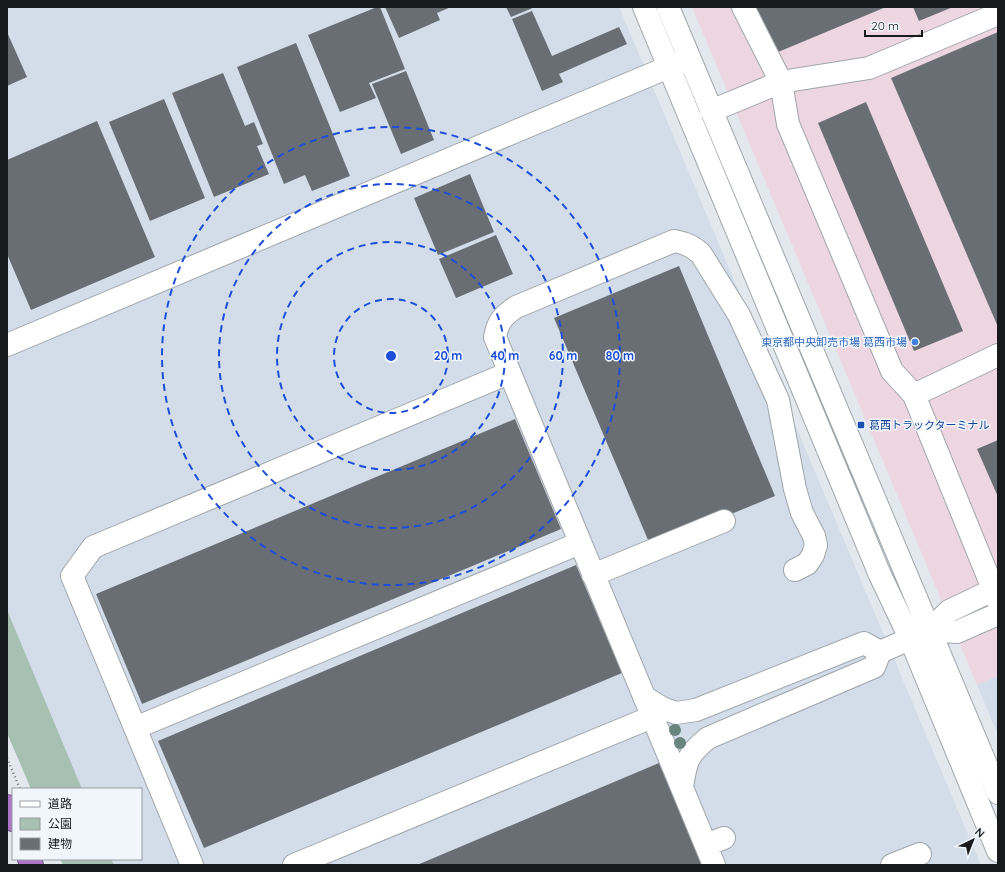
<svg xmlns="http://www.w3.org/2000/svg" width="1005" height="872" font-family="Quicksand,'Noto Sans JP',sans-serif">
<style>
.commercial{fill:#eed6e0}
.built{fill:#d2dde9}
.green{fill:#a6c0b2}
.building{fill:#696e74}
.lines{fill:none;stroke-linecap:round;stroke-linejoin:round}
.minor-casing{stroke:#9fa5aa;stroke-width:24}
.highway-casing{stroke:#79548d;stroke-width:24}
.path{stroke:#74787c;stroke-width:2.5;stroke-dasharray:1 3;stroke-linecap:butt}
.minor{stroke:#fff;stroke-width:22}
.highway{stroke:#ad74ca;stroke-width:22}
.tree{fill:#68867e}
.ring{fill:none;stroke:#1d4ed8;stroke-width:2;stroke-dasharray:7 5}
.shop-dot{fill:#3f7fe0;stroke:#f0f6fc;stroke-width:1.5}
.transit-dot{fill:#1a4fb4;stroke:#f0f6fc;stroke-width:1.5}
.labels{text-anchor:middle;stroke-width:3;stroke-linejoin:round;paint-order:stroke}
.shop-label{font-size:11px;fill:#366cbe;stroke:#f0f6fc;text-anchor:end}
.transit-label{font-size:11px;fill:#164399;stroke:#f0f6fc;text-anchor:start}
.centre{fill:#1d4ed8;stroke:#f0f6fc;stroke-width:2}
.ring-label{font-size:12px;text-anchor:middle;font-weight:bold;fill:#1d4ed8;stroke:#f0f6fc;stroke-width:3;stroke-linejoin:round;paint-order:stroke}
</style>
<rect width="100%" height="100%" fill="#e2e8ee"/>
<path class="commercial" d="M692 7H998V676L977 685Z"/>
<path class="built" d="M7 7H619L981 865H86L84 859H141V789H54L7 677Z
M998 676V735L977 685Z"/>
<path class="green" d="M7 610 82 789H31L7 733Z
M60 859H111L114 865H63Z"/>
<path class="building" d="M377 7H380L405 69 369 83 376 98 340 112 308 35Z
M385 7H451L437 13 440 20 399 38Z
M506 7H535L511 17Z
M751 7H886L771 55Z
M913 7H953L919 21Z
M532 11 552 56 619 27 627 44 559 74 563 82 542 91 512 19Z
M7 32 27 77 7 86Z
M998 32V327L891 78Z
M296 43 350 176 312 191 305 175 284 184 237 67Z
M406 71 434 140 401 154 372 84Z
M223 73 245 126 254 122 263 144 257 146 269 174 214 197 172 93Z
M164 99 205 198 150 221 109 122Z
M866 102 963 331 914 351 818 123Z
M97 121 155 257 31 310 7 254V160Z
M470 174 494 232 438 255 414 198Z
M496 235 513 274 456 298 439 259Z
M679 266 775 496 651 547 554 318Z
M515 419 561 529 142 704 96 594Z
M998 440V497L977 449Z
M576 565 622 673 204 848 158 741Z
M659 763 702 865H417Z"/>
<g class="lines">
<g class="minor-casing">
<path id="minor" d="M644 7 880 575 910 638 998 851
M668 7 998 793
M743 7 781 82 869 68 998 14
M711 111 781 82 788 124 892 371 914 395
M7 345 683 61
M998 355 914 395 998 601
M593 575 724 521
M930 630 957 632 998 614
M644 697 662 708 676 713 696 710 864 643 880 652
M135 728 580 543
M682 787C686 761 687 755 708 738L874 667 880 652 930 630 949 611 993 590
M706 845 724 838
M192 865 72 576 93 547 509 373
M294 865 652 717
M714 865 495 337C498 321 503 316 516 307L674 241C686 243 692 246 701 254L739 315 778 400 795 489 802 513 814 536 816 545 813 555 807 564 795 570
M892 865 920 854"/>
</g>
<g class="highway-casing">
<path id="highway" d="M7 806 13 820
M29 859 32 865"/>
</g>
<path class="path" d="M7 758 20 789"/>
<use href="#minor" class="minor"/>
<use href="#highway" class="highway"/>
</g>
<g class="tree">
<circle cx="675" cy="730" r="6"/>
<circle cx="680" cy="743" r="6"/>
</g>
<g class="ring">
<circle cx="391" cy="356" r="57"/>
<circle cx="391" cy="356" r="114"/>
<circle cx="391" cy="356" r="172"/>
<circle cx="391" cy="356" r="229"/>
</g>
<circle class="shop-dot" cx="915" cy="342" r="4"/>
<rect class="transit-dot" x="857" y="421" width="8" height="8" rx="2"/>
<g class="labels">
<g class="shop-label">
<text x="907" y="346">東京都中央卸売市場 葛西市場</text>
</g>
<g class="transit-label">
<text x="869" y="429">葛西トラックターミナル</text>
</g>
</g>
<circle cx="391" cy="356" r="6" class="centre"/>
<g class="ring-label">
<text x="448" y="360">20 m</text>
<text x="505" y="360">40 m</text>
<text x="563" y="360">60 m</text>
<text x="620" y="360">80 m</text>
</g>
<rect width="1005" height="872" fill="none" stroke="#181a1c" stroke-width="16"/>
<rect x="12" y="788" width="130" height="72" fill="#f0f6fc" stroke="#9a9ea2"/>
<rect x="20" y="801" width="20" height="6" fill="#ffffff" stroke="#9a9ea2"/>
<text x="48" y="808" font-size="12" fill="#181a1c">道路</text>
<rect x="20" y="818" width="20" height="12" fill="#a6c0b2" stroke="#9a9ea2"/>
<text x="48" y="828" font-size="12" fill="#181a1c">公園</text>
<rect x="20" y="838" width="20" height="12" fill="#696e74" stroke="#9a9ea2"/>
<text x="48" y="848" font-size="12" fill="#181a1c">建物</text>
<g transform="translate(973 840) rotate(43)" stroke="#f0f6fc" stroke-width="3" paint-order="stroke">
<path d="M0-3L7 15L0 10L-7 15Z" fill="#181a1c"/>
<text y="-6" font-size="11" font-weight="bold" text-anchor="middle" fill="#181a1c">N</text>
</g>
<path d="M865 30v6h57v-6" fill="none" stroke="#181a1c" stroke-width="2"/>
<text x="871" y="30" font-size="12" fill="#181a1c" stroke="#f0f6fc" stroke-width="3" paint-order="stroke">20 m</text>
</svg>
